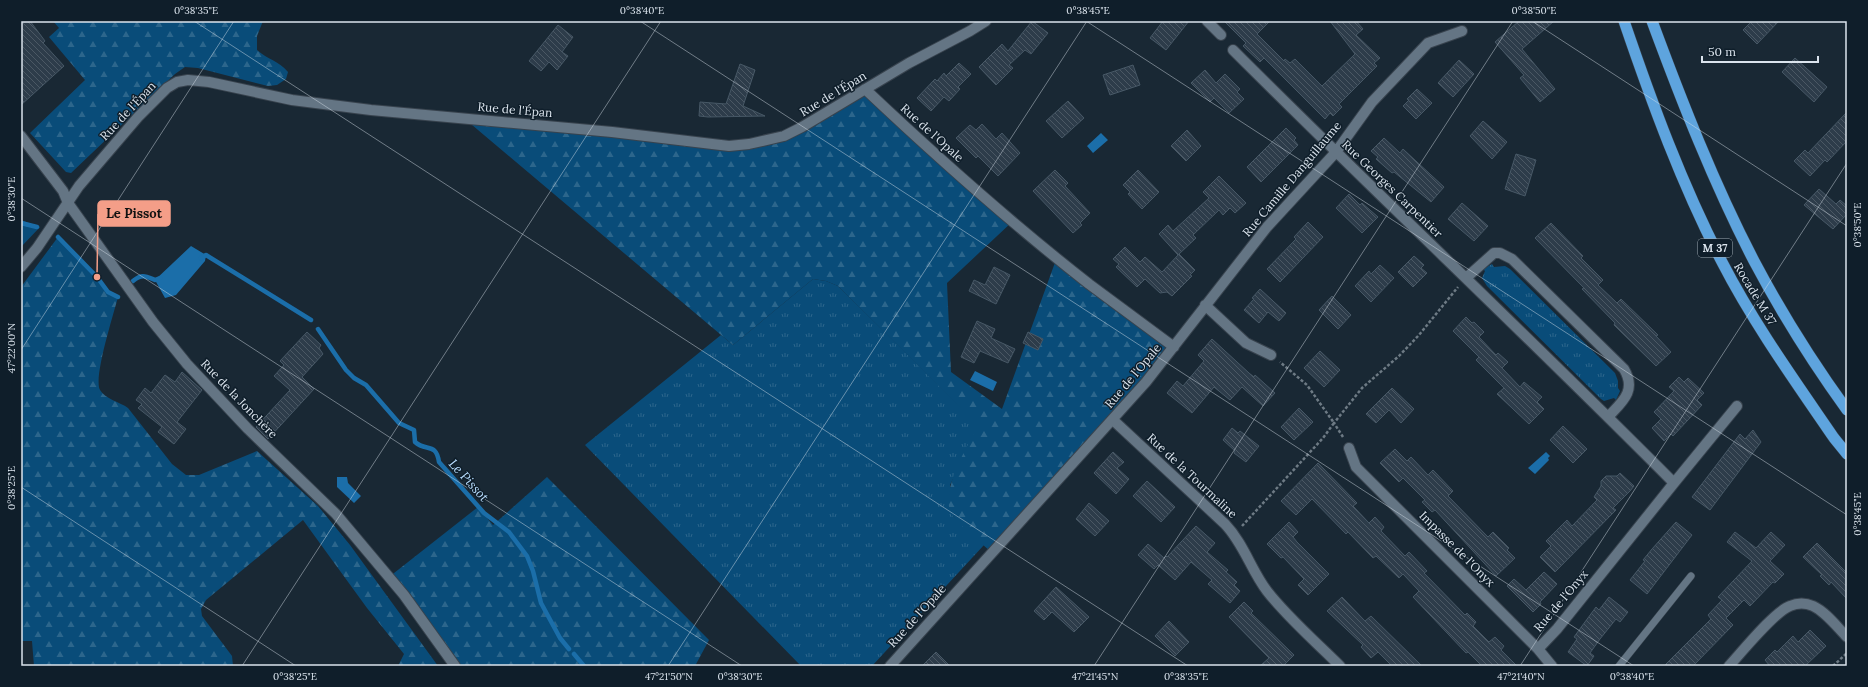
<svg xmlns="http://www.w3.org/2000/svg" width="1868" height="687" font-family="Lora,serif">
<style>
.grass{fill:url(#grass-tufts)}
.forest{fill:url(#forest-firs)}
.water{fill:#1b6ea9}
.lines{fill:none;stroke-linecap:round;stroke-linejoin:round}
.stream{stroke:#1b6ea9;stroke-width:4.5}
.building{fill:url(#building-back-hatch);stroke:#475866}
.service-casing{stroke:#38434e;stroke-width:8}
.minor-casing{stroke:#38434e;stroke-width:12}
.trunk-casing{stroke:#38434e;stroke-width:12}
.path{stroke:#6d7a84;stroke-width:2.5;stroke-dasharray:3 2;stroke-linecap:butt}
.service{stroke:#647584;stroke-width:7}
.minor{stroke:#647584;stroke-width:10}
.trunk{stroke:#5ea4de;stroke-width:11}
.ticks{fill:none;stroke:#dbe4ed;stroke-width:1;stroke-opacity:0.45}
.labels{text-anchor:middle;stroke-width:3;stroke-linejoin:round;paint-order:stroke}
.shield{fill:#0f1e2a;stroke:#9ea9b2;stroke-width:1}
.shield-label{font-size:11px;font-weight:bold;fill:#dbe4ed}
.street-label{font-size:12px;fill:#dbe4ed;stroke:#0f1e2a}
.water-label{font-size:13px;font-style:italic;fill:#b9deff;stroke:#0f1e2a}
.leader{fill:none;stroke:#f49e88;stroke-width:1.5}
.callout-dot{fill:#f49e88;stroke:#0f1e2a;stroke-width:1.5}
.callout{fill:#f49e88;stroke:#f49e88;stroke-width:1.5}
.callout-label{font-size:13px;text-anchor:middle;font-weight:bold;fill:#111}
.neatline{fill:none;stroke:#dbe4ed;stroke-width:1.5}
.ticks-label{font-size:10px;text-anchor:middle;fill:#dbe4ed}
</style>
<defs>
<pattern id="grass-tufts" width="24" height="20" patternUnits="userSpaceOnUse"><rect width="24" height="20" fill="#094c79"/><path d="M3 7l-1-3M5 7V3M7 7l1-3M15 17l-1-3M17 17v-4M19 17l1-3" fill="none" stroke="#2c668c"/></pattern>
<pattern id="forest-firs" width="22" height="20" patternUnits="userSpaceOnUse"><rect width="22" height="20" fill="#094c79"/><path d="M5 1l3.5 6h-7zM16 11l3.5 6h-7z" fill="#2c668c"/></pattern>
<pattern id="building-back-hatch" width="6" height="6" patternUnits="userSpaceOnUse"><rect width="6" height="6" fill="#2d3c4a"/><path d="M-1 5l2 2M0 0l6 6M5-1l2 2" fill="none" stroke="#4b5864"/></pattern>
</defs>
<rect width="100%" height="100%" fill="#192834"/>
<path class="grass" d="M21 220 40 227 21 247Z
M1492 264 1494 267 1505 266 1510 269 1615 373 1618 381V388L1620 391 1616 400 1614 398 1604 401 1601 399 1487 286 1482 278 1485 271 1483 269Z
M813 279 826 281 838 286 979 425 950 485 953 516 984 545 872 666H801L585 445 721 335 733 345Z"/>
<path class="forest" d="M53 21H263L257 36V50C268 60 278 60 288 72L286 79 277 85 268 86 198 68 185 67 175 74 71 173 66 172 30 133 85 80 49 37 59 28Z
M865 89 1013 221 947 283 951 372 1002 409 1057 257 1174 347 991 552C979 541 963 529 953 516 937 495 968 446 978 425L838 286 826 281 813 279 733 345 465 119 655 138 765 141Z
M58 237 97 277 108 292 118 297C114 313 93 378 100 390 105 399 120 402 128 408L172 464 186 475H199L257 451 318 506 350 545 438 666H398L404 654 367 608 303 520 206 600 201 609 202 616 232 656 233 666H34L32 641H21V287Z
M547 477 709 640 695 666H455L389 577 478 507 493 525Z"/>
<path class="water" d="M1101 133 1108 140 1093 153 1087 146Z
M191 246 206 255 205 261 176 295 165 298 155 280Z
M975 371 997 382 993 391 970 380Z
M1546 452 1550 456 1548 458 1549 460 1535 474 1528 468Z
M337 477H347L348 483 361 496 354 503 337 487Z"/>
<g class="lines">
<path class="stream" d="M21 223 37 227
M58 237 97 277 108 292 118 297
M201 258 206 255 311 320
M133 281C142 274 145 276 155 280L160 278
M318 329 346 370 354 378 366 385 399 423 414 430 415 442C426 452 436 442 439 462L484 513 509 532 527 556 533 571 541 603 560 638 569 649
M574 654 584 666"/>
</g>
<path class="building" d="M26 21H30L45 41 43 43 64 66 21 105V25Z
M1032 21 1048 33 1031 54 1025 50 1009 65 1013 68 996 85 979 67 1002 44 1008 51Z
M1163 21H1189L1166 50 1150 38Z
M1224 21H1270L1257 34 1284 61 1285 59 1290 63 1295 59 1322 86 1355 54 1330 21H1356L1363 29 1356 35 1380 58 1374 63 1377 66 1339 104 1342 107 1333 116 1330 113 1325 119 1264 58 1260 62 1243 46 1246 43Z
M1519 21H1554L1522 49 1555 89 1540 102 1520 78 1524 75 1495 42Z
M1752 21H1779L1757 44 1743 30Z
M558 25 573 37 562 52 568 56 557 70 549 62 541 71 529 61Z
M1795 58 1827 87 1814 102 1782 72Z
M1459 60 1474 74 1453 97 1438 83Z
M959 63 971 74 958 87 960 89 949 101 944 97 931 111 917 98 935 79 937 81 944 73 946 76Z
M740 64 755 70 743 106 765 116 708 117 699 116 700 102 726 104Z
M1133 65 1140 85 1110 95 1103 75Z
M1205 70 1216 83 1225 74 1240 89 1237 92 1244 99 1229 113 1214 98 1210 102 1191 83Z
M1417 89 1432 103 1416 119 1403 106 1409 100 1407 99Z
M1068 101 1084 118 1062 138 1046 121Z
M1847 112V141L1827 162 1825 160 1810 176 1794 161 1805 150 1808 153Z
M1483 121 1507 142 1492 159 1470 136Z
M982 124 996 139 1002 133 1020 153 998 176 978 156 976 158 956 138 970 125 976 130Z
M1286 128 1296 138 1294 140 1298 145 1261 182 1247 167Z
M1187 130 1201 146 1186 161 1171 146Z
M1384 138 1400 153 1403 149 1444 187 1431 202 1394 172 1392 173 1376 159 1378 157 1371 151Z
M1516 154 1536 160 1525 196 1505 189Z
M1055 170 1068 183 1065 186 1090 213 1080 223 1082 225 1073 233 1033 191Z
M1138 170 1159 192 1142 209 1128 194 1130 192 1123 185Z
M1219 176 1246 203 1235 213 1230 208 1223 215 1219 210 1193 235 1196 238 1178 255 1159 234 1168 225 1173 231 1209 198 1203 192Z
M1819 189 1836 204 1840 200 1847 206V214L1833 229 1804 205Z
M1349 194 1360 205 1362 203 1378 217 1362 233 1336 208Z
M1462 203 1488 226 1474 241 1448 219Z
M1308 222 1323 237 1280 282 1267 269 1296 239 1294 237Z
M1551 223 1583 256 1581 258 1603 280 1598 285 1617 303 1621 299 1658 335 1656 336 1671 352 1656 366 1614 325 1615 323 1582 289 1584 288 1535 238Z
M1125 247 1140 262 1145 257 1162 272 1179 254 1195 270 1190 275 1192 276 1172 296 1167 292 1160 293 1145 279 1137 287 1116 267 1119 264 1113 259Z
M1414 256 1424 265 1421 268 1427 273 1413 287 1398 272Z
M1380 265 1394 278 1371 302 1355 286 1369 271 1371 274Z
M994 267 1010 275 996 304 969 291 974 280 985 285Z
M1260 289 1286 313 1279 321 1268 312 1259 323 1244 310 1254 299 1252 298Z
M1332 296 1351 315 1338 329 1319 310Z
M1466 317 1472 323 1474 322 1484 332 1479 337 1496 355 1498 353 1508 362 1502 368 1520 387 1524 382 1542 397 1537 402 1544 409 1529 424 1497 394 1504 388 1476 360 1479 357 1453 331Z
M977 321 995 329 991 338 1015 349 1008 363 980 351 974 363 961 357Z
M307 332 321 345 319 348 323 354 302 377 314 389 268 439 256 427 290 390 274 376 284 365 280 361Z
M1028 332 1043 339 1038 350 1023 343Z
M1212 339 1249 373 1254 377 1255 375 1275 393 1263 406 1242 387 1230 400 1214 387 1192 413 1167 393 1177 381 1183 386 1204 361 1198 355Z
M1320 351 1340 370 1324 387 1304 368Z
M182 372 202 390 177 422 186 429 174 444 158 432 162 427 138 408 142 404 136 400 145 388 151 393 165 375 175 382Z
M1679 377 1684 382 1688 378 1704 393 1697 400 1702 405 1673 436 1671 434 1664 441 1652 428 1661 419 1654 412 1674 391 1669 387Z
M1392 388 1414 409 1401 423 1389 410 1376 423 1366 414Z
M1299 408 1313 422 1294 440 1281 427Z
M1563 426 1587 449 1573 463 1550 440Z
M1232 428 1238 433 1240 431 1259 446 1246 462 1234 453 1235 451 1223 440Z
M1753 430 1761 442 1710 510 1692 497 1740 434 1745 439Z
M1395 449 1407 461 1411 457 1428 475 1433 470 1453 491 1448 496 1488 537 1493 532 1509 548 1507 550 1515 558 1496 576 1435 510 1432 512 1422 502 1425 500 1403 478 1399 482 1380 463Z
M1113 452 1124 462 1117 468 1129 479 1116 494 1094 473Z
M1318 463 1357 503 1353 506 1369 523 1375 517 1384 527 1381 531 1405 556 1409 552 1427 571 1424 573 1465 615 1467 613 1476 622 1473 626 1489 642 1495 637 1504 646 1501 650 1517 666H1482L1468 652 1466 653 1413 597 1419 591 1403 574 1399 578 1376 556 1373 558 1348 532 1346 534 1312 499 1296 515 1281 501Z
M1620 473 1634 486 1630 491 1613 508 1616 510 1555 572 1540 557 1551 546 1546 541 1567 520 1572 526 1597 500 1594 497 1601 486V481L1606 476H1617Z
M1147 481 1175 507 1161 522 1133 496Z
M1089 503 1109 521 1095 536 1076 519Z
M1289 522 1298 532 1293 537 1297 542 1329 574 1308 595 1298 585 1304 579 1283 557 1281 558 1267 544Z
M1676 522 1692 535 1647 594 1630 580 1645 561 1643 560 1652 549Z
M1196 526 1215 543 1207 552 1228 570 1226 572 1237 582 1234 585 1240 591 1230 603 1208 584 1212 580 1191 562 1175 580 1158 565 1154 569 1138 555 1148 544 1164 558 1166 556 1167 557Z
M1735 532 1756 548 1771 532 1785 545 1770 561 1784 574 1775 583 1773 582 1750 606 1744 600 1726 618 1733 625 1693 666H1664L1711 619 1708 615 1722 600 1718 597 1752 561 1727 542Z
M1817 543 1847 573V599L1831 582 1829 585 1820 576 1822 575 1803 557Z
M1544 572 1557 584 1540 602 1541 604 1533 612 1507 586 1514 579 1526 590Z
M1056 587 1089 617 1074 632 1052 612 1044 620 1034 611Z
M1342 597 1365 621 1371 616 1422 666H1392L1378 652 1371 658 1361 647 1363 645 1327 611Z
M1609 597 1628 612 1620 622 1616 619 1600 639 1590 653 1594 656 1587 666 1568 652 1577 639 1574 637 1582 626 1596 607 1599 610Z
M1244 602 1253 611 1251 613 1294 655 1283 666H1260L1269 658 1229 617Z
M1169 621 1189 642 1175 656 1155 636Z
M1810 630 1826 646 1805 666H1770L1765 660 1775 650 1777 652 1793 636 1798 642Z
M936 652 950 666H922Z"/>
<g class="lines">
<g class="service-casing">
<path id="service" d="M1619 666 1691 576"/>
</g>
<g class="minor-casing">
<path id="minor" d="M1207 21 1221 35
M1233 50C1379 196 1529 337 1674 483L1557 629 1538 649
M865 89C937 157 1011 223 1089 284 1117 305 1146 326 1174 347
M21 136 63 191 68 203 153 322 187 364 248 429 336 514 404 595 455 666
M21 267 37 248 79 186 138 117 167 88 177 82 188 80 209 82 292 100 371 110 612 132 729 146 749 144 784 136 802 127 909 63 970 31 986 21
M1466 278 1494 253H1500L1512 259 1624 369C1637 391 1622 402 1608 417
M1205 305 1246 343 1271 355
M1113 420 1225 524C1244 544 1251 570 1267 591 1287 617 1317 643 1340 666
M1349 448 1356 467 1538 649 1552 666
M1674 483 1737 406
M890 666 1146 382 1267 227 1336 152 1372 102 1428 43 1462 31
M1729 666C1741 653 1775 611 1790 606 1797 603 1806 603 1813 606 1826 612 1837 627 1847 637"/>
</g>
<g class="trunk-casing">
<path id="trunk" d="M1624 21C1652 103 1682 185 1722 262 1754 324 1795 381 1834 438L1847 454
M1652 21C1682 102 1714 184 1754 261 1781 312 1813 363 1847 410"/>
</g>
<path class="path" d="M1343 437 1334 423 1362 388 1399 356 1419 335 1458 287
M1242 526 1323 438 1334 423 1307 385 1280 362
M1833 666 1847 653"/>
<use href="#service" class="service"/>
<use href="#minor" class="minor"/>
<use href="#trunk" class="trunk"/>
</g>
<path class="ticks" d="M194 21 1188 666M640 21 1634 666M1086 21 1847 515M1532 21 1847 226M21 198 742 666M21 350 234 21M21 487 296 666M242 666 661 21M668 666 1087 21M1094 666 1513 21M1520 666 1847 163"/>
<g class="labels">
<rect class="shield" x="1698" y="239" width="34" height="18" rx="3"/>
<g class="shield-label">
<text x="1715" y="252">M 37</text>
</g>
<g class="street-label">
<text transform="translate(833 94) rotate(-31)" y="4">Rue de l'Épan</text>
<text transform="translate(515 110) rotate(5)" y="4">Rue de l'Épan</text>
<text transform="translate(128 111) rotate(-47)" y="4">Rue de l'Épan</text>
<text transform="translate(932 133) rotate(42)" y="4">Rue de l'Opale</text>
<text transform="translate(1292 179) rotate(-50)" y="4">Rue Camille Danguillaume</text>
<text transform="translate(1392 189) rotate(44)" y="4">Rue Georges Carpentier</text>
<text transform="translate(1755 294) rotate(59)" y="4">Rocade M 37</text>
<text transform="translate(1133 376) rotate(-50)" y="4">Rue de l'Opale</text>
<text transform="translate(239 399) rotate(46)" y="4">Rue de la Jonchère</text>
<text transform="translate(1192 476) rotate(43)" y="4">Rue de la Tourmaline</text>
<text transform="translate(1457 549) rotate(45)" y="4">Impasse de l'Onyx</text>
<text transform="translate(1561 601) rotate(-50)" y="4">Rue de l'Onyx</text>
<text transform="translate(917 616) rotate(-48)" y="4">Rue de l'Opale</text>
</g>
<g class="water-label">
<text transform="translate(469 480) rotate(48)" y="5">Le Pissot</text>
</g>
</g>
<path class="leader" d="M97 277L98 214"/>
<circle class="callout-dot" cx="97" cy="277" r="4"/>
<rect class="callout" x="98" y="201" width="72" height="25" rx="4"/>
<g class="callout-label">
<text x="134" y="218">Le Pissot</text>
</g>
<rect width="1868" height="687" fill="none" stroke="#0f1e2a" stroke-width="44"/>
<path d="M1702 56v6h116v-6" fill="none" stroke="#dbe4ed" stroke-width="2"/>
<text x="1708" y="56" font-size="12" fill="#dbe4ed" stroke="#0f1e2a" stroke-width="3" paint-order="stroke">50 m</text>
<rect x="22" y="22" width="1824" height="643" class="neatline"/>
<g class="ticks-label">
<text x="196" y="14">0°38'35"E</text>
<text x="642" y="14">0°38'40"E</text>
<text x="1088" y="14">0°38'45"E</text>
<text x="1534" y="14">0°38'50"E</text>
<text transform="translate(11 199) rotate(-90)" y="4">0°38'30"E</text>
<text transform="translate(1857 225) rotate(-90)" y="4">0°38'50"E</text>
<text transform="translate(11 348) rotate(-90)" y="4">47°22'00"N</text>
<text transform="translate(11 488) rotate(-90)" y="4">0°38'25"E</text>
<text transform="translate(1857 514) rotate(-90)" y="4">0°38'45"E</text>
<text x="295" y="680">0°38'25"E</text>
<text x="669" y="680">47°21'50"N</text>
<text x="740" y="680">0°38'30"E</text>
<text x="1095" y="680">47°21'45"N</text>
<text x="1186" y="680">0°38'35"E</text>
<text x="1521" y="680">47°21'40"N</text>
<text x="1632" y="680">0°38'40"E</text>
</g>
</svg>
